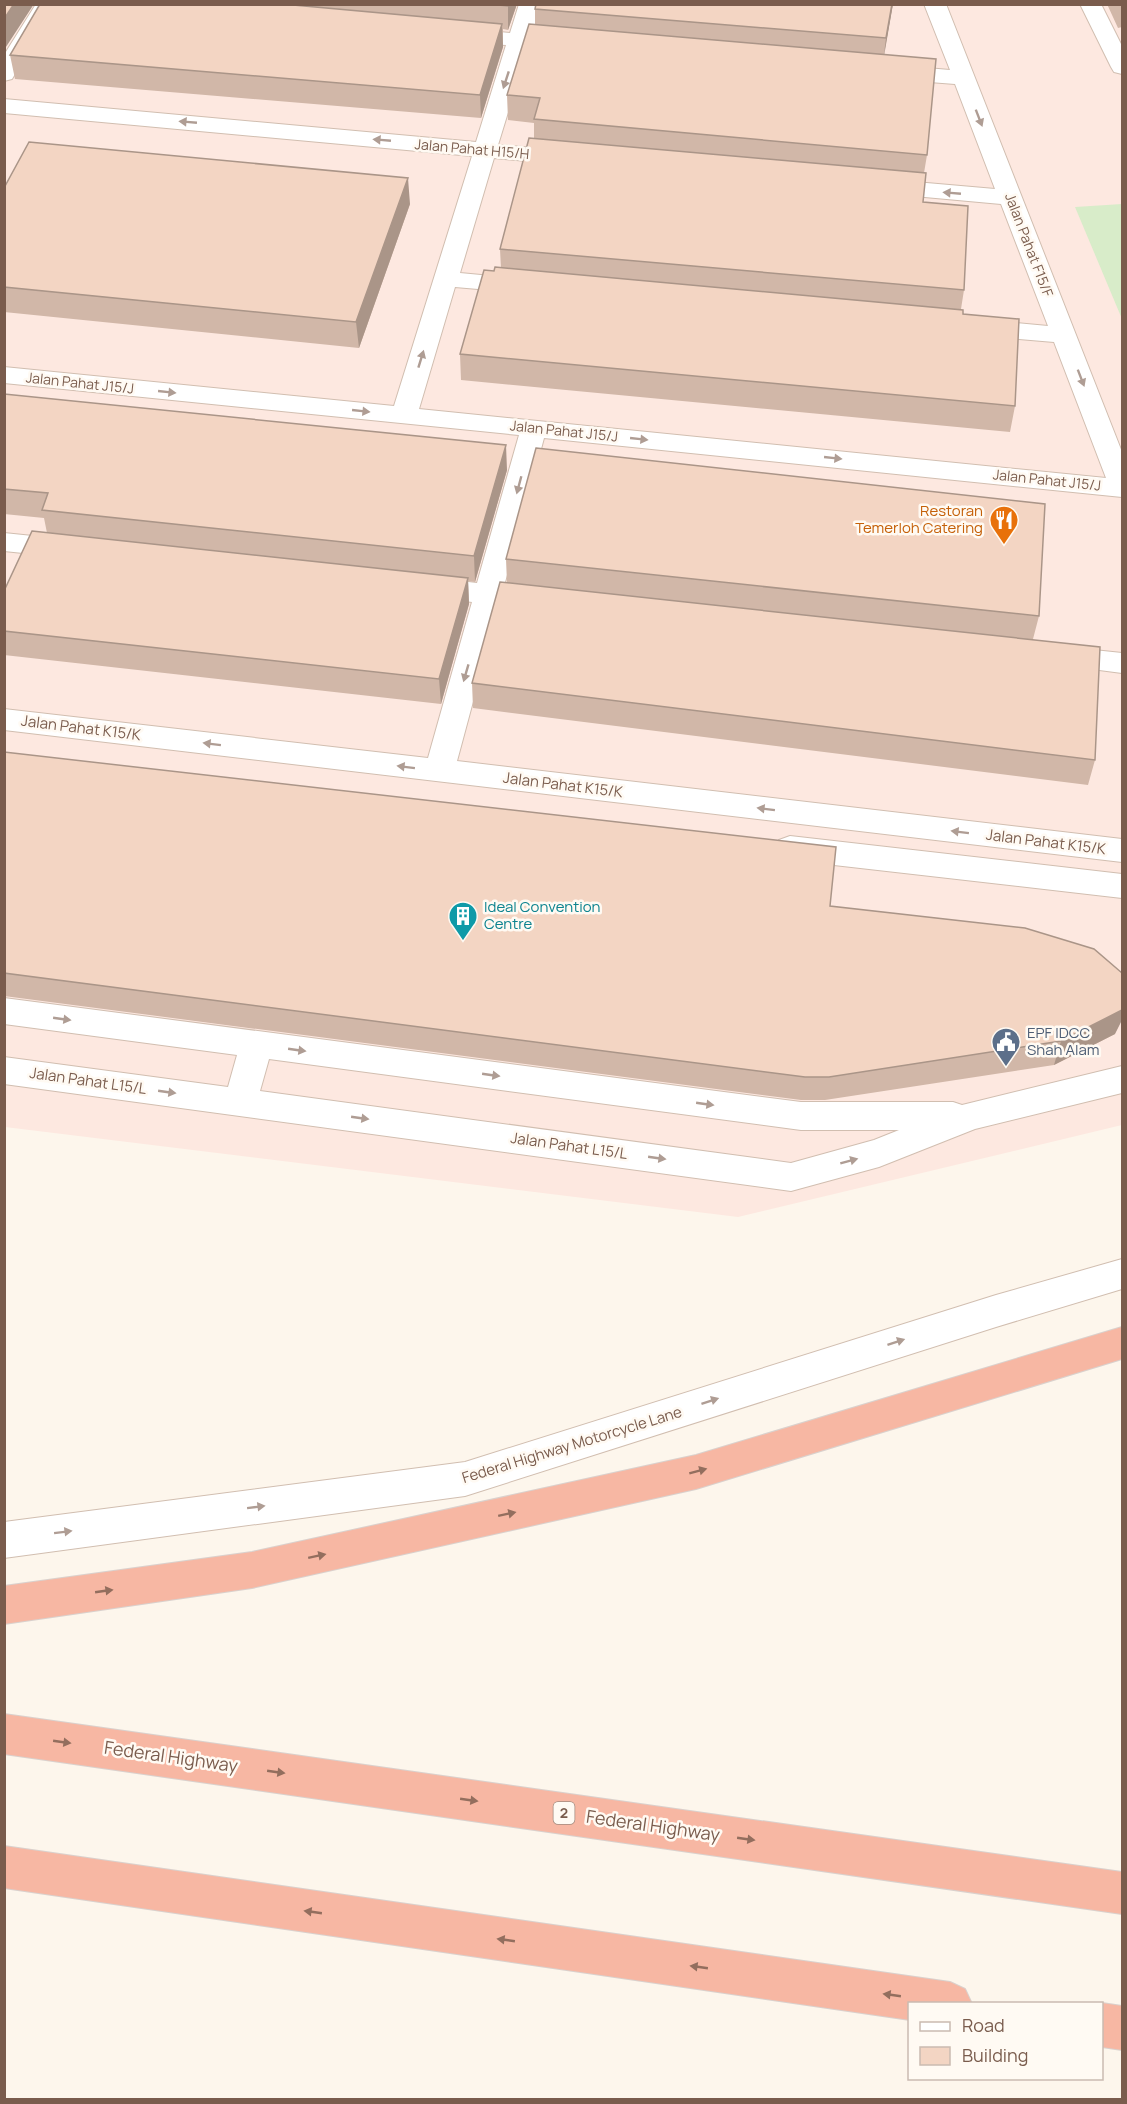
<svg xmlns="http://www.w3.org/2000/svg" width="1127" height="2104" font-family="Manrope,sans-serif">
<style>
.commercial{fill:#fde8e0}
.green{fill:#d8ecc9}
.lines{fill:none;stroke-linecap:round;stroke-linejoin:round}
.minor-casing{stroke:#d1beb0;stroke-width:2}
.highway-casing{stroke:#dad1cd;stroke-width:2}
.minor{fill:#fff;fill-rule:evenodd}
.highway{fill:#f7b7a3;fill-rule:evenodd}
.wall{fill:#d1b7a8}
.shaded-wall{fill:#aa9588}
.building{fill:#f3d5c3;stroke:#aa9588;stroke-width:1.5}
.oneway{fill:#af9d94}
.oneway2{fill:#936e5e}
.labels{text-anchor:middle;stroke-width:5;stroke-linejoin:round;paint-order:stroke}
.far-street-label{font-size:14px;fill:#7a5c4d;stroke:#fffaf3}
.shield{fill:#fffaf3;stroke:#a28b7f;stroke-width:1.5}
.shield-label{font-size:14px;font-weight:bold;fill:#7a5c4d}
.food-label{font-size:15px;fill:#c56008;stroke:#fffaf3;text-anchor:end}
.street-label{font-size:15px;fill:#7a5c4d;stroke:#fffaf3}
.culture-label{font-size:15px;fill:#0d838f;stroke:#fffaf3;text-anchor:start}
.service-label{font-size:15px;fill:#4e5e75;stroke:#fffaf3;text-anchor:start}
.near-street-label{font-size:18px;fill:#7a5c4d;stroke:#fffaf3}
</style>
<rect width="100%" height="100%" fill="#fdf6ec"/>
<path class="commercial" d="M5 5H1122V1125L738 1217 5 1127Z"/>
<path class="green" d="M1122 204V319L1075 207Z"/>
<g class="lines">
<g class="minor-casing">
<path id="minor" d="M36 4H57L12 79 4 81V55Z
M519 4H541L532 34 576 39 579 44 576 49 568 51 528 47 498 145 570 151 578 153 582 158 578 163 570 165 494 158 460 273 524 279 533 281 536 286 533 291 524 293 455 287 419 409 1106 478 1054 342 973 335 964 332 961 327 964 322 973 319 1048 326 1001 204 881 193 873 191 869 186 873 181 881 179 995 189 955 84 891 79 883 77 880 72 883 67 891 65 950 70 924 4H946L1122 452V497L544 438 504 586 550 593 554 600 550 607 540 610 499 605 457 761 1122 839V862L4 730V709L428 758 472 602 414 594 410 587 414 580 424 577 477 583 519 435 4 383V367L394 406 472 156 4 113V99L476 142 506 45 458 42 450 40 447 35 450 30 458 28 510 33Z
M1080 4H1101L1122 46V74L1114 72 1111 67Z
M4 533 71 540 81 542 85 549 81 556 71 558 4 551Z
M1056 646 1122 653V673L1046 663 1042 656 1046 649Z
M790 836 1122 874V898L790 860 779 856 775 848 779 840Z
M4 998 801 1102H953L962 1105 1122 1066V1093L975 1129 879 1167 791 1191 4 1084V1057L228 1087 237 1055 4 1024ZM269 1059 801 1130H899L874 1140 791 1163 260 1091Z
M1122 1259V1289L996 1327 465 1496 4 1558V1522L465 1462 996 1295Z"/>
</g>
<g class="highway-casing">
<path id="highway" d="M1122 1327V1359L696 1489 252 1588 4 1624V1586L252 1552 696 1455Z
M4 1714 1122 1872V1914L4 1754Z
M4 1846 950 1982 965 1989 972 2004H910V2020L4 1888Z
M1102 2003 1122 2006V2050L1102 2047Z"/>
</g>
<use href="#minor" class="minor"/>
<use href="#highway" class="highway"/>
</g>
<path class="wall" d="M40 4H517L508 30 503 29V47L481 118 15 79 10 55Z
M536 4H893L884 54 927 155 924 173 923 202 964 290 961 309 1015 406 1010 432 461 380 460 354 494 271 501 268 500 249 534 138V123L508 120 507 95 535 24V9Z
M1107 4H1122V27L1118 28Z
M4 188 410 204 359 348 4 312Z
M4 394 507 470 475 582 468 581 469 604 441 704 4 655V591L47 533 44 518 4 514Z
M506 559 1039 616 1033 639 1095 760 1088 785 473 708 472 683 507 583Z
M4 752 830 906 1115 1034 1054 1065 825 1100H801L4 996Z"/>
<path class="shaded-wall" d="M14 4H34L4 50V19Z
M508 4H517L508 30Z
M892 4H893L883 62 886 38Z
M502 24 503 47 481 118 480 95Z
M408 178 410 204 359 348 356 322Z
M506 445 507 470 475 582 474 556Z
M468 578 469 604 441 704 439 679Z
M1122 1010V1020L1115 1034 1054 1065 1061 1041Z"/>
<path class="building" d="M4 4H14L4 19Z
M40 4H282L502 24 480 95 10 55Z
M488 4H508V6Z
M536 4H892L886 38 535 9Z
M529 24 936 59 927 155 534 119 540 98 507 95Z
M529 138 926 173 923 202 968 206 964 290 500 249Z
M29 142 408 178 356 322 4 287V188Z
M495 267 963 310V314L1019 319 1015 406 460 354 484 270 494 271Z
M4 394 506 445 474 556 42 510 48 493 4 489Z
M536 448 1045 504 1039 616 506 559Z
M32 531 468 578 439 679 4 631V591Z
M500 582 1100 647 1095 760 472 683Z
M4 752 836 847 830 906 1025 928 1094 949 1122 973V1010L1061 1041 829 1077H805L4 973Z"/>
<defs><path id="oneway-solid" d="M-6-.8H1V-3.2L6.5 0L1 3.2V.8H-6Z" transform="scale(1.5)"/></defs>
<g class="oneway">
<use href="#oneway-solid" transform="translate(506 80) rotate(108)"/>
<use href="#oneway-solid" transform="translate(979 118) rotate(69)"/>
<use href="#oneway-solid" transform="translate(188 122) rotate(-175)"/>
<use href="#oneway-solid" transform="translate(382 140) rotate(-175)"/>
<use href="#oneway-solid" transform="translate(952 193) rotate(-175)"/>
<use href="#oneway-solid" transform="translate(421 359) rotate(-73)"/>
<use href="#oneway-solid" transform="translate(1081 378) rotate(69)"/>
<use href="#oneway-solid" transform="translate(167 392) rotate(6)"/>
<use href="#oneway-solid" transform="translate(361 411) rotate(6)"/>
<use href="#oneway-solid" transform="translate(639 439) rotate(6)"/>
<use href="#oneway-solid" transform="translate(833 458) rotate(6)"/>
<use href="#oneway-solid" transform="translate(519 485) rotate(105)"/>
<use href="#oneway-solid" transform="translate(466 673) rotate(106)"/>
<use href="#oneway-solid" transform="translate(212 744) rotate(-173)"/>
<use href="#oneway-solid" transform="translate(406 767) rotate(-173)"/>
<use href="#oneway-solid" transform="translate(766 809) rotate(-173)"/>
<use href="#oneway-solid" transform="translate(960 832) rotate(-173)"/>
<use href="#oneway-solid" transform="translate(62 1019) rotate(8)"/>
<use href="#oneway-solid" transform="translate(297 1050) rotate(8)"/>
<use href="#oneway-solid" transform="translate(491 1075) rotate(8)"/>
<use href="#oneway-solid" transform="translate(167 1092) rotate(8)"/>
<use href="#oneway-solid" transform="translate(705 1104) rotate(8)"/>
<use href="#oneway-solid" transform="translate(360 1118) rotate(8)"/>
<use href="#oneway-solid" transform="translate(657 1158) rotate(8)"/>
<use href="#oneway-solid" transform="translate(849 1161) rotate(-15)"/>
<use href="#oneway-solid" transform="translate(896 1342) rotate(-18)"/>
<use href="#oneway-solid" transform="translate(710 1401) rotate(-18)"/>
<use href="#oneway-solid" transform="translate(256 1507) rotate(-7)"/>
<use href="#oneway-solid" transform="translate(63 1532) rotate(-7)"/>
</g>
<g class="oneway2">
<use href="#oneway-solid" transform="translate(698 1471) rotate(-15)"/>
<use href="#oneway-solid" transform="translate(507 1514) rotate(-12)"/>
<use href="#oneway-solid" transform="translate(317 1556) rotate(-12)"/>
<use href="#oneway-solid" transform="translate(104 1591) rotate(-8)"/>
<use href="#oneway-solid" transform="translate(62 1742) rotate(8)"/>
<use href="#oneway-solid" transform="translate(276 1772) rotate(8)"/>
<use href="#oneway-solid" transform="translate(469 1800) rotate(8)"/>
<use href="#oneway-solid" transform="translate(746 1839) rotate(8)"/>
<use href="#oneway-solid" transform="translate(313 1912) rotate(-172)"/>
<use href="#oneway-solid" transform="translate(506 1940) rotate(-172)"/>
<use href="#oneway-solid" transform="translate(699 1967) rotate(-172)"/>
<use href="#oneway-solid" transform="translate(892 1995) rotate(-172)"/>
</g>
<defs>
<g id="restaurant-pin" transform="scale(1.5)"><path d="M0 17L-7.5 6A9.5 9.5 0 1 1 7.5 6Z" fill="#e8710a" stroke="#fffaf3"/><path d="M-5-6h1v4h1v-4h1v4h1v-4h1v5L-1.5 .5V6h-2V.5L-5-1ZM5-6V6H3V1.5H1.5Q1.5-4 5-6Z" fill="#fff"/></g>
<g id="building-pin" transform="scale(1.5)"><path d="M0 17L-7.5 6A9.5 9.5 0 1 1 7.5 6Z" fill="#0f9aa8" stroke="#fffaf3"/><path d="M-4-6H4V6H1V3H-1V6H-4ZM-2.5-4.3h1.7v1.8h-1.7ZM.8-4.3h1.7v1.8H.8ZM-2.5-1h1.7V.8h-1.7ZM.8-1h1.7V.8H.8Z" fill="#fff"/></g>
<g id="civic-pin" transform="scale(1.5)"><path d="M0 17L-7.5 6A9.5 9.5 0 1 1 7.5 6Z" fill="#5c6f8a" stroke="#fffaf3"/><path d="M-.6-6.5H3V-4.5H.6V-3L4-1V1h2V6H-6V1h2V-1L-.6-3ZM-1.2 2.5V6h2.4V2.5Z" fill="#fff"/></g>
</defs>
<g fill-rule="evenodd">
<use href="#restaurant-pin" x="1004" y="520"/>
<use href="#building-pin" x="463" y="916"/>
<use href="#civic-pin" x="1006" y="1042"/>
</g>
<g class="labels">
<g class="far-street-label">
<text transform="translate(472 149) rotate(5)" y="5">Jalan Pahat H15/H</text>
<text transform="translate(1029 245) rotate(69)" y="5">Jalan Pahat F15/F</text>
<text transform="translate(80 383) rotate(6)" y="5">Jalan Pahat J15/J</text>
<text transform="translate(564 431) rotate(6)" y="5">Jalan Pahat J15/J</text>
<text transform="translate(1047 480) rotate(6)" y="5">Jalan Pahat J15/J</text>
</g>
<rect class="shield" x="553.5" y="1802" width="21" height="22" rx="4.5"/>
<g class="shield-label">
<text x="564" y="1818">2</text>
</g>
<g class="food-label">
<text x="983" y="516">Restoran<tspan x="983" dy="17">Temerloh Catering</tspan></text>
</g>
<g class="street-label">
<text transform="translate(81 728) rotate(7)" y="5">Jalan Pahat K15/K</text>
<text transform="translate(563 785) rotate(7)" y="5">Jalan Pahat K15/K</text>
<text transform="translate(1046 842) rotate(7)" y="5">Jalan Pahat K15/K</text>
<text transform="translate(88 1081) rotate(8)" y="5">Jalan Pahat L15/L</text>
<text transform="translate(569 1146) rotate(8)" y="5">Jalan Pahat L15/L</text>
<text transform="translate(572 1445) rotate(-17)" y="5">Federal Highway Motorcycle Lane</text>
</g>
<g class="culture-label">
<text x="484" y="912">Ideal Convention<tspan x="484" dy="17">Centre</tspan></text>
</g>
<g class="service-label">
<text x="1027" y="1038">EPF IDCC<tspan x="1027" dy="17">Shah Alam</tspan></text>
</g>
<g class="near-street-label">
<text transform="translate(171 1757) rotate(8)" y="6">Federal Highway</text>
<text transform="translate(653 1826) rotate(8)" y="6">Federal Highway</text>
</g>
</g>
<rect width="1127" height="2104" fill="none" stroke="#7a5c4d" stroke-width="12"/>
<rect x="908" y="2002" width="195" height="78" fill="#fffaf3" stroke="#cabbb1" stroke-width="1.5"/>
<rect x="920" y="2022" width="30" height="9" fill="#ffffff" stroke="#cabbb1" stroke-width="1.5"/>
<text x="962" y="2032" font-size="18" fill="#7a5c4d">Road</text>
<rect x="920" y="2047" width="30" height="18" fill="#f3d5c3" stroke="#cabbb1" stroke-width="1.5"/>
<text x="962" y="2062" font-size="18" fill="#7a5c4d">Building</text>
</svg>
